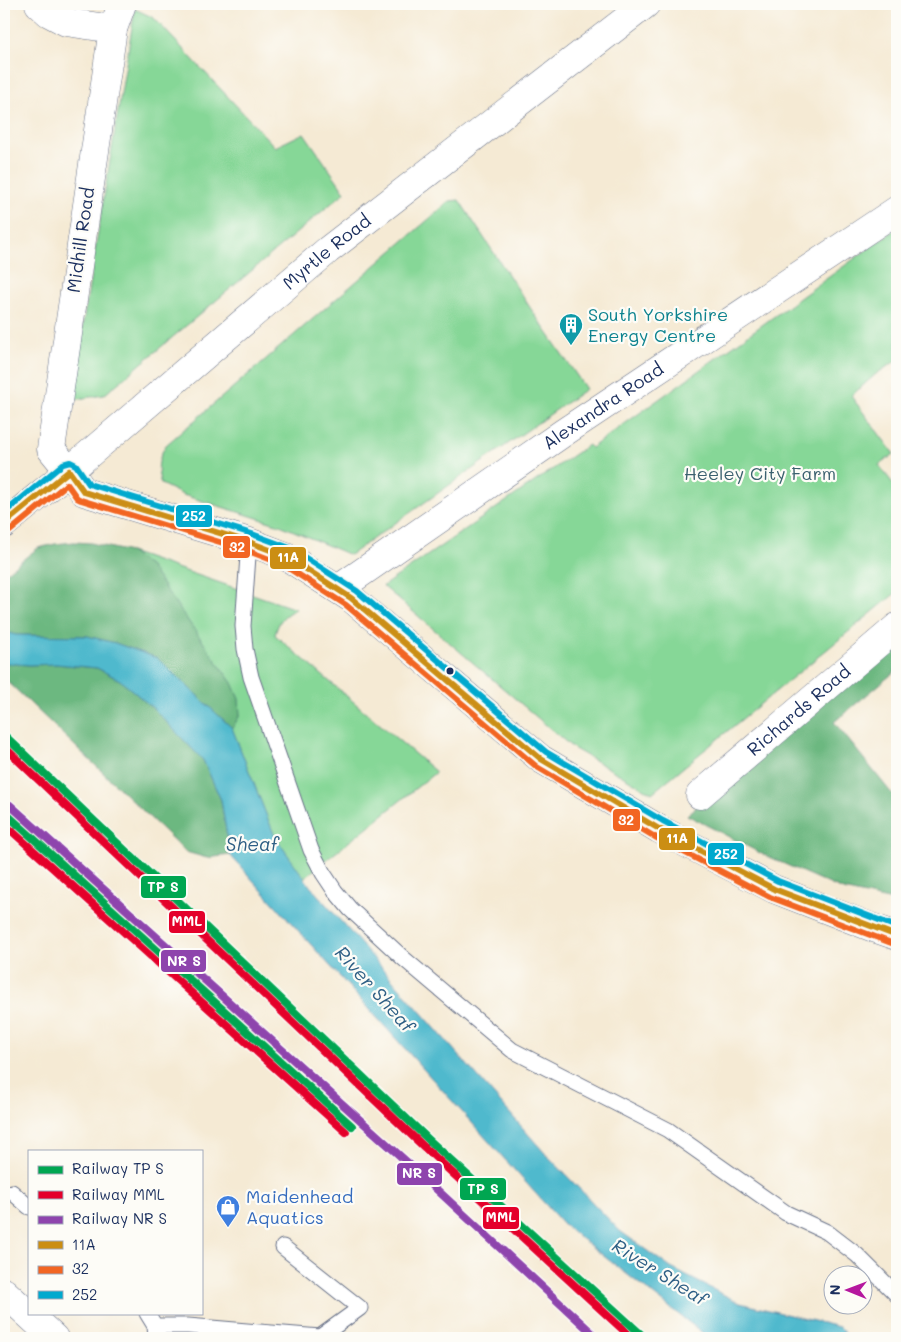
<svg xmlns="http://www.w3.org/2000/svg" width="901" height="1342" font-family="Mali,sans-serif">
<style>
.green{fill:#86d797;stroke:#50837a}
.forest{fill:#6cb880;stroke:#44746f}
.water{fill:#50b9cd;stroke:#367496}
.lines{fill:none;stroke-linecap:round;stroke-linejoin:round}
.service-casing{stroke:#677087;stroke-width:17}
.minor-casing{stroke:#677087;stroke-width:29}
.secondary-casing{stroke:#677087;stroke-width:29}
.service{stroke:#fff;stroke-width:15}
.minor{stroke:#fff;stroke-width:28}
.secondary{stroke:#fff;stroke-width:28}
.bus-1-casing{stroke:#fdfcf7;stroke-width:10}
.bus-2-casing{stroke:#fdfcf7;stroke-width:10}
.bus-3-casing{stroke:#fdfcf7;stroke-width:10}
.bus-1{stroke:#cb8e13;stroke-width:6}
.bus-2{stroke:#f26522;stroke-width:6}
.bus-3{stroke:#00a9ce;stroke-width:6}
.rail-1-casing{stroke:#fdfcf7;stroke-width:11}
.rail-2-casing{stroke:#fdfcf7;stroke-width:11}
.rail-3-casing{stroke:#fdfcf7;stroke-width:11}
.rail-1{stroke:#00a651;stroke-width:8}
.rail-2{stroke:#e4002b;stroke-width:8}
.rail-3{stroke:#8e44ad;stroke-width:8}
.bus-dot{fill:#1b2f5e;stroke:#fdfcf7;stroke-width:2}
.labels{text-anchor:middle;stroke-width:4.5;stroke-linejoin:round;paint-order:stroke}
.street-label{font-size:18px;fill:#1b2f5e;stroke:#fdfcf7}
.culture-label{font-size:18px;fill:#0d838f;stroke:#fdfcf7;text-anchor:start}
.park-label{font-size:18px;fill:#3b616f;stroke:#fdfcf7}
.shop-label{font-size:18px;fill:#366cbe;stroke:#fdfcf7;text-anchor:start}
.water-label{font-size:19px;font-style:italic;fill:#2e5f85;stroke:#fdfcf7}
.line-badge{stroke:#fdfcf7;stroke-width:2}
.badge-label{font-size:14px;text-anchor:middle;font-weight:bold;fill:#fff}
</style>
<rect width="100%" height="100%" fill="#fdfcf7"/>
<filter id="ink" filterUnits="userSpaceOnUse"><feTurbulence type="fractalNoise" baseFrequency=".02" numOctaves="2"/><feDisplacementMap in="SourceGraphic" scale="10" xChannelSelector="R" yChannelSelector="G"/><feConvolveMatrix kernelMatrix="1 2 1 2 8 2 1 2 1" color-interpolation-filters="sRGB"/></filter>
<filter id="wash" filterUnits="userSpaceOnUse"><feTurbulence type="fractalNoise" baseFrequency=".0096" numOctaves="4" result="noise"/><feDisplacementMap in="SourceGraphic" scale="20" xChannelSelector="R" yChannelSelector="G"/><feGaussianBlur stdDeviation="1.12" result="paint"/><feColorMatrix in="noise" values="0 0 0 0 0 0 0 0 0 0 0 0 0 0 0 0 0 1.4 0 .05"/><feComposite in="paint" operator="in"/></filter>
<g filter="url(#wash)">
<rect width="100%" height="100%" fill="#f5ead4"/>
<path class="green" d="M135 9 154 18 275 147 304 133 345 192 104 395 77 399 73 384Z
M459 200 533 312 586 389 350 555 280 525 183 495 161 484C156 469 158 458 166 445L450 201Z
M897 228V360L876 374 851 396 894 454 879 465 897 489V592L652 793 573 748 383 586 588 445 591 448Z
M130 552 296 609C283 615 278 622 275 635L436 772 304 878 275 837 232 728 240 715 150 567Z"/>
<path class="forest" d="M74 542 91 543 130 552 150 567 232 683 239 699 240 715 232 728 157 658 115 643 87 636 16 635 4 632V574L38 548 55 544Z
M897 636V670L834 722 897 800V902L843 890 762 854 687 815Z
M4 663 29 665 56 664 97 668 120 680 154 709 203 760 221 800 230 855 207 858 186 852 4 678Z"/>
<path class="water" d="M4 632 16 635 87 636 115 643 157 658 232 728 275 837 310 886 543 1151 620 1231 671 1268 740 1303 839 1327 849 1338H709L565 1226 230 855 221 800 203 760 154 709 120 680 97 668 56 664 29 665 4 663Z"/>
</g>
<g filter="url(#ink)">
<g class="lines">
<g class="service-casing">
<path id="service" d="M249 542 243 626 245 649 251 677 311 850 323 873 335 891 350 909 403 958 512 1050 668 1130 786 1213 827 1232 857 1255 897 1295
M12 1192 29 1207
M147 1313 155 1326 156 1338
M155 1326H188L320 1337 360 1308 283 1247"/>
</g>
<g class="minor-casing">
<g id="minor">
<path d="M39 4 49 13 66 22 113 29"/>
<path id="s1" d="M122 4 113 29 51 449 69 471 328 250 646 4"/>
<path id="s2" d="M338 589 563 433 897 210"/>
<path id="s3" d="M700 795 897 627"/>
<path d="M4 1292 54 1338"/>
</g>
</g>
<g class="secondary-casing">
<path id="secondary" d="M4 524 69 471 84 492 249 542 286 556 351 598 541 759 659 829 774 889 871 927 897 936"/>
</g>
<use href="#service" class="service"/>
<use href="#minor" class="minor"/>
<use href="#secondary" class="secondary"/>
<g class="bus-1-casing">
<path id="bus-1" d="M69 471 84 492 249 542 286 556 351 598 541 759 659 829 774 889 897 936
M4 524 69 471"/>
</g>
<g class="bus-2-casing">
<path id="bus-2" d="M10 531 67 484 77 498 81 500 246 550 282 564 346 605 537 767 655 837 770 897 894 944"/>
</g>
<g class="bus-3-casing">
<path id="bus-3" d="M4 513 63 464 70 462 76 465 89 484 252 534 290 548 357 591 546 752 663 821 778 881 897 927"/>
</g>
<use href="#bus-1" class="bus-1"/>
<use href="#bus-2" class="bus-2"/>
<use href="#bus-3" class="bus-3"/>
<g class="rail-1-casing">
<path id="rail-1" d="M4 735 429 1140 645 1338
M4 812 352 1126"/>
</g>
<g class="rail-2-casing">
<path id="rail-2" d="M4 747 423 1146 632 1338
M4 824 346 1132"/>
</g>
<g class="rail-3-casing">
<path id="rail-3" d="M10 805 408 1163 591 1332"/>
</g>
<use href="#rail-1" class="rail-1"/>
<use href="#rail-2" class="rail-2"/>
<use href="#rail-3" class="rail-3"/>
</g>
</g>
<defs>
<g id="building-pin" transform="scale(1.25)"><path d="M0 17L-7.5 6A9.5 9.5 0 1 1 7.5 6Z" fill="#0f9aa8" stroke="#fdfcf7"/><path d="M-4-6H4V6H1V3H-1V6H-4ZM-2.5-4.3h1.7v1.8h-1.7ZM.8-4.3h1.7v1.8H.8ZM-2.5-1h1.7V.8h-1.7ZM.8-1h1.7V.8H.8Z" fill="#fff"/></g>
<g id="shop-pin" transform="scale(1.25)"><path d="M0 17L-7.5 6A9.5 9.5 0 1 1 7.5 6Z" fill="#3f7fe0" stroke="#fdfcf7"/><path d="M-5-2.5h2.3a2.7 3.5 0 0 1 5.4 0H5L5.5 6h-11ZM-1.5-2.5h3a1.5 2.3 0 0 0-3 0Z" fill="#fff"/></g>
</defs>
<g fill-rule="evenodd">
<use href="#building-pin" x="571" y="325"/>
<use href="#shop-pin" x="228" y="1207"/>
</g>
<circle class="bus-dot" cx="450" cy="671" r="4.5"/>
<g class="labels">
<g class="street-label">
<text transform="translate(81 240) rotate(-82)" y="6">Midhill Road</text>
<text dy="6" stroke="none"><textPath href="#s1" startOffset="818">Myrtle Road</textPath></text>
<text dy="6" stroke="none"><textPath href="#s2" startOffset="322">Alexandra Road</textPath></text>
<text dy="6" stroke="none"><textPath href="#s3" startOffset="130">Richards Road</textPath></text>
</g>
<g class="culture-label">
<text x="588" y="321">South Yorkshire<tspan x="588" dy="21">Energy Centre</tspan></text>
</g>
<g class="park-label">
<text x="760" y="480">Heeley City Farm</text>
</g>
<g class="shop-label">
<text x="246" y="1203">Maidenhead<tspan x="246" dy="21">Aquatics</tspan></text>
</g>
<g class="water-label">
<text x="252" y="851">Sheaf</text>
<text transform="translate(375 989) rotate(48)" y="7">River Sheaf</text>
<text transform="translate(660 1272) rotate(32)" y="7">River Sheaf</text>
</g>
</g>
<g class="line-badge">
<rect x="175" y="504" width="38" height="24" rx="5" fill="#00a9ce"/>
<rect x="222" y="535" width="29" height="24" rx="5" fill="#f26522"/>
<rect x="269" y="546" width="38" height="24" rx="5" fill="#cb8e13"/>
<rect x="612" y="808" width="29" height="24" rx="5" fill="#f26522"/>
<rect x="658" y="827" width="38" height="24" rx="5" fill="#cb8e13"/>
<rect x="707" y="842" width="38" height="24" rx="5" fill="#00a9ce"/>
<rect x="140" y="875" width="47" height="24" rx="5" fill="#00a651"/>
<rect x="168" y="910" width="38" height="24" rx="5" fill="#e4002b"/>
<rect x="160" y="949" width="47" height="24" rx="5" fill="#8e44ad"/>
<rect x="396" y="1162" width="47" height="24" rx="5" fill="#8e44ad"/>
<rect x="459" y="1177" width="48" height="24" rx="5" fill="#00a651"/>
<rect x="482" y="1206" width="38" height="24" rx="5" fill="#e4002b"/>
</g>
<g class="badge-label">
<text x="194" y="521">252</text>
<text x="237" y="552">32</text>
<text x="288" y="562">11A</text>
<text x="626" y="825">32</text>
<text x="677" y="843">11A</text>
<text x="726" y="859">252</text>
<text x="163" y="892">TP S</text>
<text x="187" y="926">MML</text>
<text x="184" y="966">NR S</text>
<text x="419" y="1178">NR S</text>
<text x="483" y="1194">TP S</text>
<text x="501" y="1222">MML</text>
</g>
<rect width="901" height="1342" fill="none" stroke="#fdfcf7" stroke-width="20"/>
<rect x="28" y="1150" width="175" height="165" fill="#fdfcf7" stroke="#a3aaba"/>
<rect x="38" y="1166" width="25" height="8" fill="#00a651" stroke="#a3aaba"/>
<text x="72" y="1174" font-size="15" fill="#1b2f5e">Railway TP S</text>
<rect x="38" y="1191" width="25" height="8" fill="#e4002b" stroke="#a3aaba"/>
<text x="72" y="1200" font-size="15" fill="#1b2f5e">Railway MML</text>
<rect x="38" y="1216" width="25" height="8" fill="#8e44ad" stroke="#a3aaba"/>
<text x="72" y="1224" font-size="15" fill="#1b2f5e">Railway NR S</text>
<rect x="38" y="1241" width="25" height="8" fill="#cb8e13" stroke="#a3aaba"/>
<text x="72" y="1250" font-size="15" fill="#1b2f5e">11A</text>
<rect x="38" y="1266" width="25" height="8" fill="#f26522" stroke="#a3aaba"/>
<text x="72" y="1274" font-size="15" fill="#1b2f5e">32</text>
<rect x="38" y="1291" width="25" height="8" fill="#00a9ce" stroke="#a3aaba"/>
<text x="72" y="1300" font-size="15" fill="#1b2f5e">252</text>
<g transform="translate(848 1290) rotate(271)"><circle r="24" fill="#fdfcf7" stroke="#a3aaba"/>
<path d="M0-4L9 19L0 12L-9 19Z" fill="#b5179e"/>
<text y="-8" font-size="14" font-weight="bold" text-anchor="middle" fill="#1b2f5e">N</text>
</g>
</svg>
